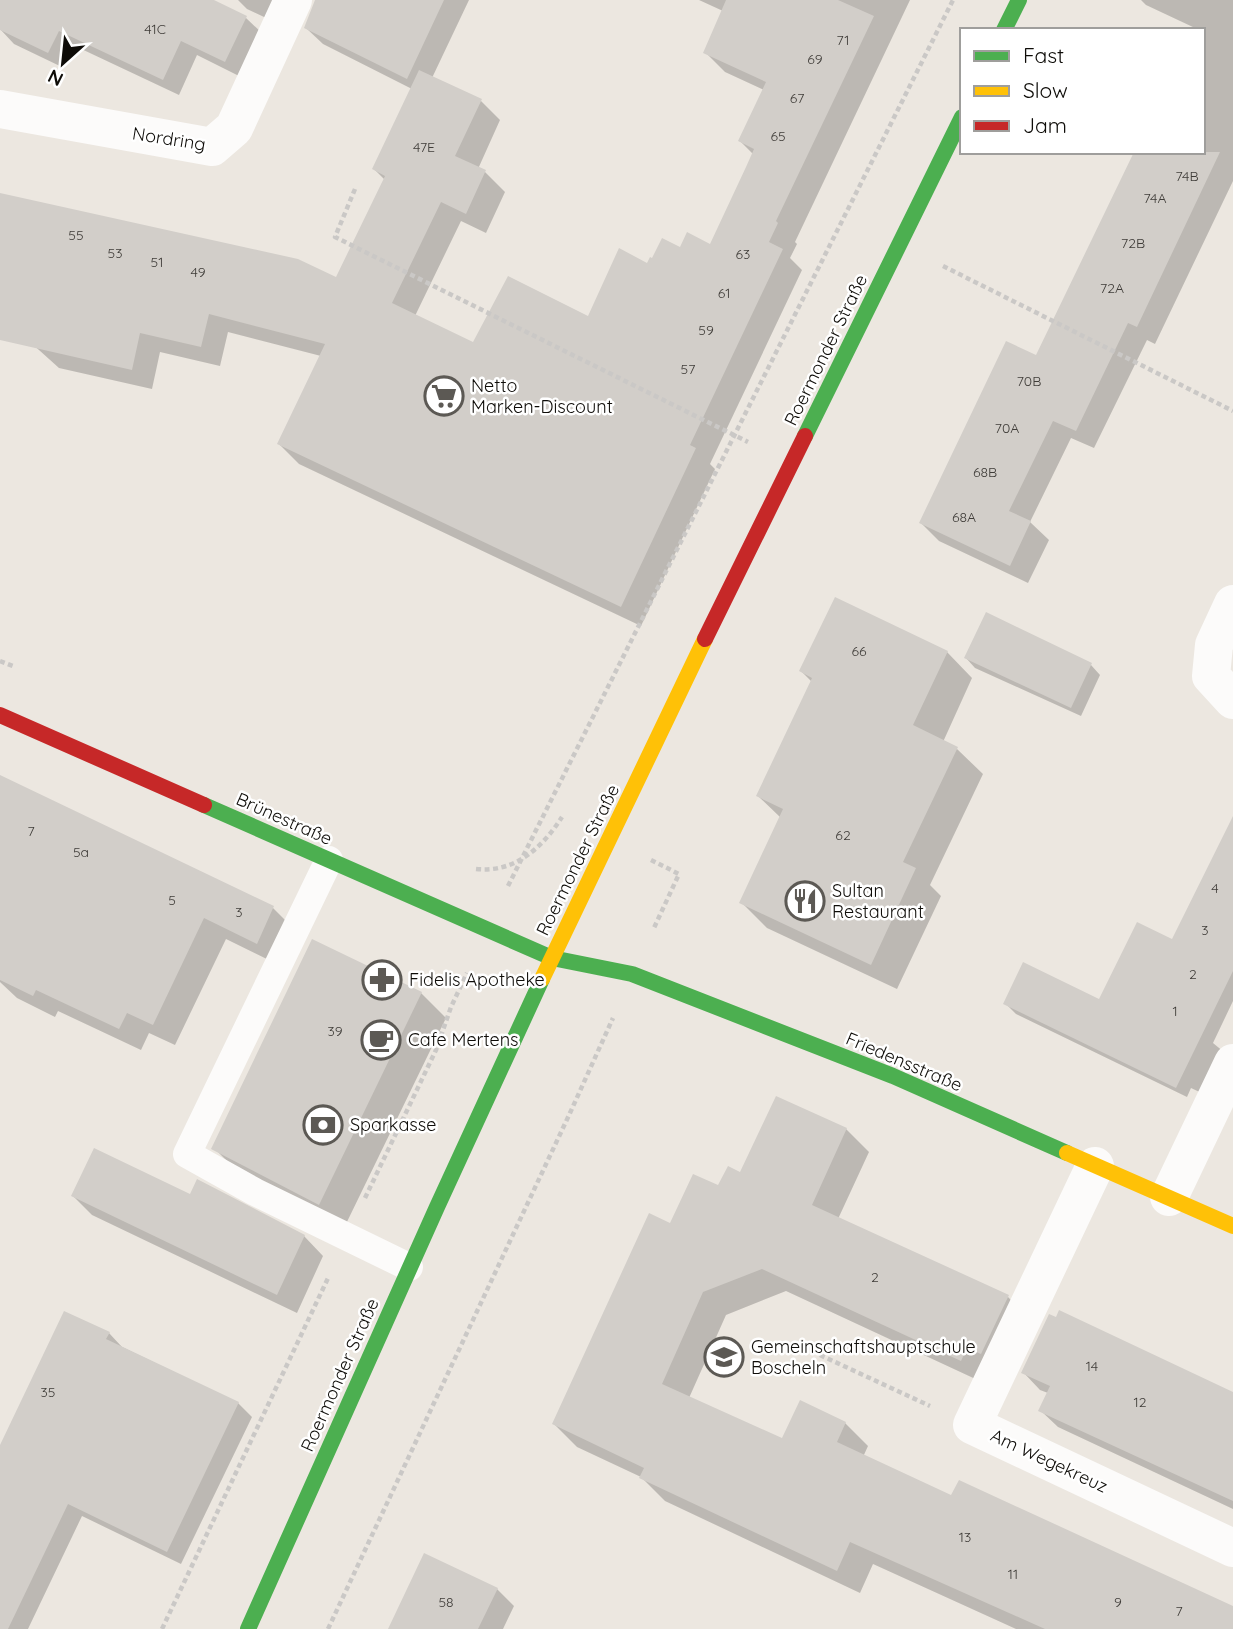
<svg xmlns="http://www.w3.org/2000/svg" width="1233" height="1629" font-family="Quicksand,sans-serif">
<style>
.shadow{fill:#0003}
.building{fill:#d2cec9}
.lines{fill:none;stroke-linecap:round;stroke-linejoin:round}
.path{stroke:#cac8c6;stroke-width:4.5;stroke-dasharray:5 3.5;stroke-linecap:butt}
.lane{stroke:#fcfbfa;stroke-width:28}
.street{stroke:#fcfbfa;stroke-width:38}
.fast{stroke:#4caf50;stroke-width:16}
.slow{stroke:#ffc107;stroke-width:16}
.jam{stroke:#c62828;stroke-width:16}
.labels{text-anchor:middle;stroke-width:5;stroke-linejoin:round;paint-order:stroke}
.number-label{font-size:14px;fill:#3f3c38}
.street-label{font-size:18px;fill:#0e0c08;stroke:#fff}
.poi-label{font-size:18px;fill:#0e0c08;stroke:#fff;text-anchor:start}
</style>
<rect width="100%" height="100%" fill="#ece7e0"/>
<path class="shadow" d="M0 0H210L246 18 262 33 241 77 197 55 179 95 75 46 64 68 14 44 0 29Z
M238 0H296L281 25 247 9Z
M316 0H469L432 78 481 101 500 120 478 169 485 172 505 192 486 233 461 221 415 316 474 344 588 318 648 265 681 249 710 246 753 154 740 141 764 90 725 72 705 52 723 11 699 0H910L795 242 797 244 790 258 802 270 710 464 715 469 641 626 299 464 279 444 321 356 228 332 220 366 160 352 152 389 59 368 0 315V194L297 260 337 279 385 180 374 169 412 89 323 44 306 28Z
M1141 0H1233V181L1155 344 1147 340 1094 448 1071 438 1030 522 1049 540 1028 583 939 541 921 523 1037 357 1203 152V30H1194L1195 28 1146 5Z
M947 652 972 678 943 742 957 749 983 774 930 885 941 896 897 989 767 928 741 902 781 818 758 796 812 682 801 671Z
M966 658 1091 665 1100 675 1081 716 975 668Z
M0 777 273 908 295 930 279 965 226 939 175 1045 149 1033 141 1050 58 1011 55 1017 17 998 0 982Z
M1233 819V1001L1213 1043 1230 1057 1208 1096 1191 1088 1187 1097 1016 1014 1005 1003 1100 1001 1173 941Z
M421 993 446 1018 344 1228 239 1173 214 1148Z
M846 1129 869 1152 838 1219 1008 1297 1031 1320 984 1383 786 1291 726 1315 689 1398 783 1441 845 1423 868 1446 863 1457 952 1498 1233 1608V1629H1016L873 1564 860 1593 665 1501 641 1477 577 1447 554 1424 671 1225 719 1188 741 1174Z
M73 1196 190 1197 304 1236 323 1256 297 1313 92 1215Z
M109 1333 122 1347 238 1403 252 1417 181 1564 82 1516 28 1629H0V1449Z
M1023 1372 1233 1393V1509L1058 1427 1040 1410 1048 1393 1040 1390Z
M497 1589 514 1606 503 1629H390Z"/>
<path class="building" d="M0 0H214L247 16 225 62 181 41 163 80 59 31 48 53 0 30Z
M315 0H444L407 79 304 28Z
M726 0H838L874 16 776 221 778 223 769 242 783 249 690 445 696 448 621 607 277 444 325 344 209 314 201 347 140 333 132 370 0 340V193L298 259 336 277 385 176 372 169 419 70 482 99 455 156 486 170 466 214 441 202 392 303 473 342 508 276 588 316 619 248 647 263 650 257 652 258 662 238 680 247 687 232 710 244 746 167 754 149 738 141 766 82 703 53Z
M1134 152H1220L1137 327 1128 323 1076 431 1053 421 1009 511 1031 521 1010 566 919 523 1006 341 1036 355Z
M835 597 948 651 913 725 958 747 903 862 916 868 871 965 739 903 783 809 756 796 812 678 799 671Z
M986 612 1092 663 1071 708 964 658Z
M0 775 274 906 257 944 204 918 153 1025 127 1013 119 1029 36 990 33 996 0 980Z
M1233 816V971L1176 1088 1003 1004 1023 962 1099 999 1137 922 1172 939Z
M312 939 422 992 319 1205 211 1149Z
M776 1096 847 1128 812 1205 1009 1295 981 1354 967 1348 961 1361 762 1269 703 1292 662 1384 782 1438 800 1400 846 1422 837 1442 951 1495 959 1480 1233 1606V1629H1045L850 1542 837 1571 639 1478 644 1468 552 1424 649 1213 670 1223 693 1174 718 1185 728 1166 740 1172Z
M94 1148 190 1194 197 1179 305 1235 277 1295 71 1196Z
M1059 1310 1233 1392V1501L1038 1411 1050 1386 1021 1373 1049 1314 1056 1317Z
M64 1311 110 1332 106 1339 239 1402 167 1552 68 1504 8 1629H0V1445Z
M424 1553 498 1588 478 1629H388Z"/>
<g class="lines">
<path class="path" d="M355 189 335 237 748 442
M943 266 1233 411
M0 661 13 666
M651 860 679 874 653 930
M476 869C515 873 542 848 562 817
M508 886 953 0
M365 1198 436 1050 451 1007 467 973
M820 1355 930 1406
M162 1629 329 1276
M328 1629 570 1113 613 1018"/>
<path class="lane" d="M329 860 187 1154 255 1192 409 1267"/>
<path class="street" d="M0 109 212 147 234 128 293 0
M1233 604 1214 645 1211 676 1233 700
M1095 1166 972 1425 1233 1548
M1169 1197 1233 1063"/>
<path class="fast" d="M1004 30 1019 0
M805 436 962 117
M204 805 552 958 632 974 893 1076 1067 1153
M248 1629 437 1207 542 979"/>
<path class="slow" d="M542 979 705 639
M1067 1153 1233 1226"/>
<path class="jam" d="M705 639 805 436
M0 715 204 805"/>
</g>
<defs>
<g id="supermarket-ring" transform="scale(2.0125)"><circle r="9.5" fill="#fff" stroke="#5c5954" stroke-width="1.5"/><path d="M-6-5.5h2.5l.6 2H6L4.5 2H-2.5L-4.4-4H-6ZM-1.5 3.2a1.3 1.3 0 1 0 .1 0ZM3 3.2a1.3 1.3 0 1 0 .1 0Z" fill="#5c5954"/></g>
<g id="restaurant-ring" transform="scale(2.0125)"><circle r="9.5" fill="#fff" stroke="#5c5954" stroke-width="1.5"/><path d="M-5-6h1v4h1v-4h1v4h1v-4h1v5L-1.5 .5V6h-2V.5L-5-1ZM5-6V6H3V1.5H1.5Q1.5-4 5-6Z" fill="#5c5954"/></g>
<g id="pharmacy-ring" transform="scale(2.0125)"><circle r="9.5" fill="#fff" stroke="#5c5954" stroke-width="1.5"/><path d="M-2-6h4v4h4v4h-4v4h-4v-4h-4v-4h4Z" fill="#5c5954"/></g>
<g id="cafe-ring" transform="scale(2.0125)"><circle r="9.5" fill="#fff" stroke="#5c5954" stroke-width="1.5"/><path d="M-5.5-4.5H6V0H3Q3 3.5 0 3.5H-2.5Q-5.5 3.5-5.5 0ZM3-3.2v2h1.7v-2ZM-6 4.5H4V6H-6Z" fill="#5c5954"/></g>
<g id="bank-ring" transform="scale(2.0125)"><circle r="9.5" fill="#fff" stroke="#5c5954" stroke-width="1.5"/><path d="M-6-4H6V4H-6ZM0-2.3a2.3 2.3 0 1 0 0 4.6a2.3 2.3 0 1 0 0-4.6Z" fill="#5c5954"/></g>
<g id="school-ring" transform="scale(2.0125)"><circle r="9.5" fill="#fff" stroke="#5c5954" stroke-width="1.5"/><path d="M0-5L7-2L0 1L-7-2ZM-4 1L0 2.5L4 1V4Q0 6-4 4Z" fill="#5c5954"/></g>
</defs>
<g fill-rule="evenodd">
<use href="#supermarket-ring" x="444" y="396"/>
<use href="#restaurant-ring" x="805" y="901"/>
<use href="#pharmacy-ring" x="382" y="980"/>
<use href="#cafe-ring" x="381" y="1040"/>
<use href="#bank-ring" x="323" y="1125"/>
<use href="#school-ring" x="724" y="1357"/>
</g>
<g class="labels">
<g class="number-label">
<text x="155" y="34">41C</text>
<text x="843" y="45">71</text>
<text x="815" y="64">69</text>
<text x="797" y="103">67</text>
<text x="778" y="141">65</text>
<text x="424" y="152">47E</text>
<text x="1187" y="181">74B</text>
<text x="1155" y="203">74A</text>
<text x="76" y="240">55</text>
<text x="1133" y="248">72B</text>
<text x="115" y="258">53</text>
<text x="743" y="259">63</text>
<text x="157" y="267">51</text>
<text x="198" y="277">49</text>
<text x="1112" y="293">72A</text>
<text x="724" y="298">61</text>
<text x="706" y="335">59</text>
<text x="688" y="374">57</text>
<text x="1029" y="386">70B</text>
<text x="1007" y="433">70A</text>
<text x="985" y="477">68B</text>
<text x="964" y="522">68A</text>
<text x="859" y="656">66</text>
<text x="31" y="836">7</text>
<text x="843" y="840">62</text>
<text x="81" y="857">5a</text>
<text x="1215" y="893">4</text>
<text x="172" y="905">5</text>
<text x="239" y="917">3</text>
<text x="1205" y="935">3</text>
<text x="1193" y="979">2</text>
<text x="1175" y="1016">1</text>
<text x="335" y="1036">39</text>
<text x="875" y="1282">2</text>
<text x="1092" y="1371">14</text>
<text x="48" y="1397">35</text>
<text x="1140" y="1407">12</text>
<text x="965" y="1542">13</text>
<text x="1013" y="1579">11</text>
<text x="446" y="1607">58</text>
<text x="1118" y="1607">9</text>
<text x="1179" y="1616">7</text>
</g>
<g class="street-label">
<text transform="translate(169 139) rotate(9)" y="6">Nordring</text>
<text transform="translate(826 350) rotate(-64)" y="6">Roermonder Straße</text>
<text transform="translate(284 819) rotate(24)" y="6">Brünestraße</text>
<text transform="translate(578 860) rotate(-64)" y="6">Roermonder Straße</text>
<text transform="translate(904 1062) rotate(23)" y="6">Friedensstraße</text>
<text transform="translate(340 1375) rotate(-66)" y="6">Roermonder Straße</text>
<text transform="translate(1049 1461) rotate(25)" y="6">Am Wegekreuz</text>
</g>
<g class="poi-label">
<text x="471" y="392">Netto<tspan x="471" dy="21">Marken-Discount</tspan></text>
<text x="832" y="897">Sultan<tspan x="832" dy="21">Restaurant</tspan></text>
<text x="409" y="986">Fidelis Apotheke</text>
<text x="408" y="1046">Cafe Mertens</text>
<text x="350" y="1131">Sparkasse</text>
<text x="751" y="1353">Gemeinschaftshauptschule<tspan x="751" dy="21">Boscheln</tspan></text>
</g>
</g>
<rect x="960" y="28" width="245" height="126" fill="#ffffff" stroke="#9f9e9c" stroke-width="2"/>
<rect x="974" y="51" width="35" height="10" fill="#4caf50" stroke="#9f9e9c" stroke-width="2"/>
<text x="1023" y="63" font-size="21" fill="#0e0c08">Fast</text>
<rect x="974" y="86" width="35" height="10" fill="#ffc107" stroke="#9f9e9c" stroke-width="2"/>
<text x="1023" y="98" font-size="21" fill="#0e0c08">Slow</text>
<rect x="974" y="121" width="35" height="10" fill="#c62828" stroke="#9f9e9c" stroke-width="2"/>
<text x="1023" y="133" font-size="21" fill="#0e0c08">Jam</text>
<g transform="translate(63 63) rotate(207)" stroke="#ffffff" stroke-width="5" paint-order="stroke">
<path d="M0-5L12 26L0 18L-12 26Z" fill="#0e0c08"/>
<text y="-10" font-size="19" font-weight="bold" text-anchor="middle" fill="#0e0c08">N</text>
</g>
</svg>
